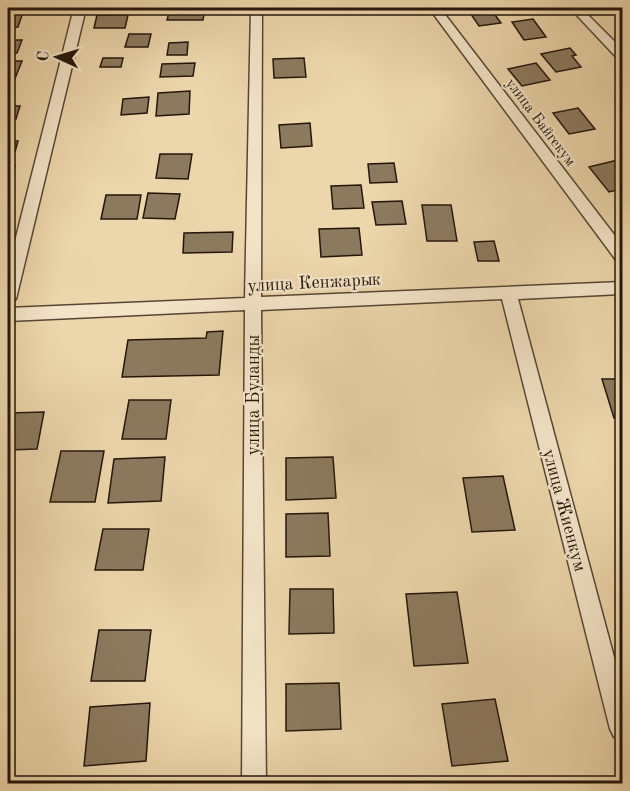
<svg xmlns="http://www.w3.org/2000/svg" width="630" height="791" font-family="'Old Standard TT',serif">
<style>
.building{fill:#8c7a5f;stroke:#25160c;stroke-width:1.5}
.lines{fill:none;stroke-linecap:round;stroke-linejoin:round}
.street-casing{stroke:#574634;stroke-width:3}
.street{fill:#f3e4c8;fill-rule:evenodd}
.labels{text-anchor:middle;stroke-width:4.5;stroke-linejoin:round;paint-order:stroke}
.far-street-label{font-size:15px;fill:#25160c;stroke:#f3e4c8}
.street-label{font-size:18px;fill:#25160c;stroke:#f3e4c8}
</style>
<rect width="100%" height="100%" fill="#ecd6ab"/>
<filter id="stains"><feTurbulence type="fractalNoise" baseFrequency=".00333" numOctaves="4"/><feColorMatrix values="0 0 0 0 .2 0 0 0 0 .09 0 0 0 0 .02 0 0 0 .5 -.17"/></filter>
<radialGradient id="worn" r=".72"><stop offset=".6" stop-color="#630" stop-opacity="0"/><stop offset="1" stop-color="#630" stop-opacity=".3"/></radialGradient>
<path class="building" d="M170 8H205L203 20H167Z
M490 8 501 23 479 26 468 10Z
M495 8H527L528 9 500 14Z
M23 12 18 27 8 28V13Z
M97 15H128L125 28H94Z
M533 19 546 37 524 40 512 22Z
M129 34H151L148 47H125Z
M8 40H22L17 53H8Z
M188 42 187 55H167L169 43Z
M570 48 576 55 572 56 581 67 556 72 541 54Z
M103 58H123L121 67H100Z
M304 58 306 77 274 78 273 59Z
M8 61H22L14 81H8Z
M195 63 193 76 160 77 162 64Z
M536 63 550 80 522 86 508 69Z
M190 91 189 114 156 116 158 93Z
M149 97 147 113 121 115 123 99Z
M8 106H20L16 119H8Z
M578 108 595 129 569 134 553 113Z
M310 123 312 146 281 148 279 125Z
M8 141H18L15 152H8Z
M160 154H192L188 179 156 178Z
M622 159V189L609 192 589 167Z
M394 163 397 182 370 183 368 164Z
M8 165H15L8 191Z
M361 185 364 208 333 209 331 186Z
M148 193 180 194 175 219 143 218Z
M106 195H141L137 219H101Z
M402 201 406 224 376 225 372 202Z
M422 205H451L457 241H427Z
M359 228 362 255 321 257 319 229Z
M233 232 232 252 183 253 184 233Z
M494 241 499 261H478L474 242Z
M223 331 219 375 122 377 128 340 206 338 207 332Z
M602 379H622V418H614Z
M129 400H171L166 439H122Z
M44 412 37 449 8 450V413Z
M61 451H104L95 502H50Z
M165 457 161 501 108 503 114 459Z
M333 457 336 498 286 500V458Z
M503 476 515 530 472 532 463 478Z
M328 513 330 556 286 557V514Z
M103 529H149L143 570H95Z
M290 589H333L334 633 289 634Z
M457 592 468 663 414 666 406 594Z
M99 630H151L145 681H91Z
M339 683 341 729 286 731V684Z
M495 699 508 761 452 766 442 704Z
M150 703 146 761 84 766 90 707Z
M449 780H510V784H449Z"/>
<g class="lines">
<g class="street-casing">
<path id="street" d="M74 8H86L16 299 8 305V269Z
M251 8H262L261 297 622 282V294L518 299 622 687V741L614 737 610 729 502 299 261 310 266 784H242L245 310 8 321V308L245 298Z
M429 8H440L622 245V262L616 260Z
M570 8H581L622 49V60L618 59Z"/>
</g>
<use href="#street" class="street"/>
</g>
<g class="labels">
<g class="far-street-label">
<text transform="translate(541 122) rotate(53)" y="5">улица Байгекум</text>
</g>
<g class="street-label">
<text transform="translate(314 282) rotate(-3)" y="6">улица Кенжарык</text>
<text transform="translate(253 395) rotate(-90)" y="6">улица Буланды</text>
<text transform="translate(565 510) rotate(75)" y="6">улица Жиенкум</text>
</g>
</g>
<rect width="630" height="791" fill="none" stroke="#ecd6ab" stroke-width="30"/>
<rect x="9" y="9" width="612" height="773" fill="none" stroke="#25160c" stroke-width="3"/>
<rect x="15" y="15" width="600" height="761" fill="none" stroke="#25160c" stroke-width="1.5"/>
<g transform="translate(57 57) rotate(274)" stroke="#f3e4c8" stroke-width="4.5" paint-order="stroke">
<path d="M0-4.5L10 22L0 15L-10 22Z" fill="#25160c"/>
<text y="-9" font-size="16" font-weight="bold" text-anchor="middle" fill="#25160c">С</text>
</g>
<rect width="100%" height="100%" filter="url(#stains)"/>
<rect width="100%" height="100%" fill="url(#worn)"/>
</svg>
